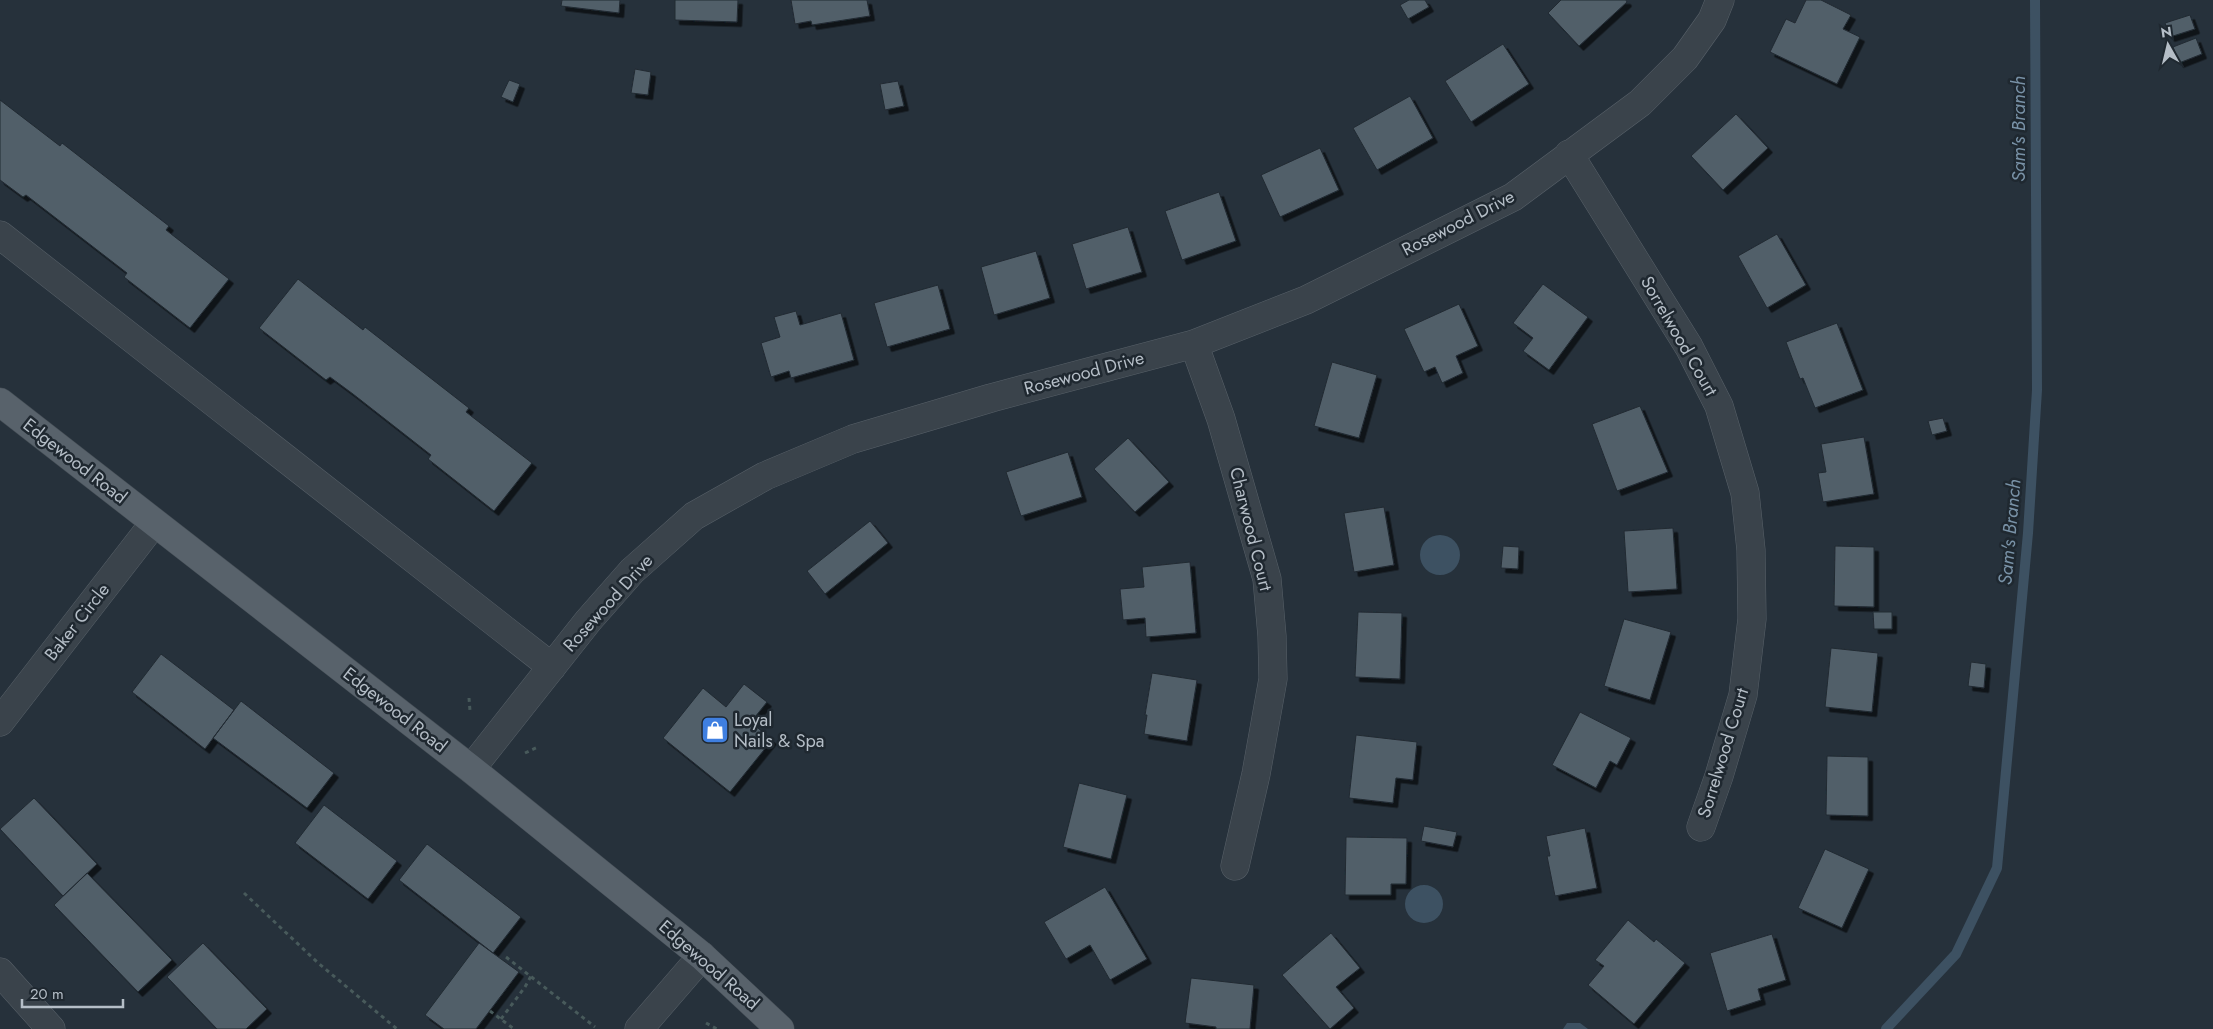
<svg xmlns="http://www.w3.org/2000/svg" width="2213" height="1029" font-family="Jost,sans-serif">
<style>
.water{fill:#3d5162}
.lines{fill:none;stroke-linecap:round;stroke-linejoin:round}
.stream{stroke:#3d5162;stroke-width:10}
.building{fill:#515e69;stroke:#212a32;filter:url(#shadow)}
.minor-casing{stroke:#586169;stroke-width:29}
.major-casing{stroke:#434c54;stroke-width:29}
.path{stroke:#485a5b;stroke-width:3;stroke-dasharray:4 4;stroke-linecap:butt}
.minor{stroke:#3a434b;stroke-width:28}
.major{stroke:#58626b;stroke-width:28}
.labels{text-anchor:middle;stroke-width:5;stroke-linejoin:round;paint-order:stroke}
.street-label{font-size:18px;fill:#b5bec7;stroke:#1f2830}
.poi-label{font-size:18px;fill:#b5bec7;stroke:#1f2830;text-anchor:start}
.water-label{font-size:19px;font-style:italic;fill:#7992a7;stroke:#1f2830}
</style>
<defs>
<filter id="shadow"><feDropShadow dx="4.5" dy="4.5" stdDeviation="0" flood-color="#0009"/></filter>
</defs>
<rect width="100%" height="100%" fill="#26313b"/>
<path class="water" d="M1420 555a20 20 0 1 1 40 0a20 20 0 1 1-40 0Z
M1405 904a19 19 0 1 1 38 0a19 19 0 1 1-38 0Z
M1567 1023H1580L1588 1029H1563Z"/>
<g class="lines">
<path class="stream" d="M1886 1029 1956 954 1997 868 2028 533 2037 390 2035 0"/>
</g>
<path class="building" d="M562 0H620L619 13 561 6Z
M675 0H738L737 22 675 20Z
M791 0H867L870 16 812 25 811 21 795 24Z
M1409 0H1425L1429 7 1408 19 1400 5Z
M1561 0H1626L1627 2 1579 46 1548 13Z
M1806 0H1821L1851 15 1843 29 1860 37 1837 84 1770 52 1786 19 1795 23Z
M2190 15 2195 29 2170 37 2165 23Z
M2196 38 2202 54 2179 63 2173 47Z
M1503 44 1529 84 1471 122 1445 81Z
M635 69 651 72 648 95 631 93Z
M509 80 520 84 513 102 501 97Z
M898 81 904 106 885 110 880 84Z
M1410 96 1433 138 1377 170 1353 128Z
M0 100 60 146 62 143 169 226 166 230 229 279 190 328 124 277 127 273 26 195 23 197 0 180Z
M1736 114 1768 148 1723 190 1691 156Z
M1320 148 1339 190 1280 217 1261 175Z
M1219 192 1236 241 1182 260 1165 211Z
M1128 227 1142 272 1086 289 1072 244Z
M1777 234 1806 285 1767 308 1738 256Z
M1036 251 1050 298 994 315 981 267Z
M298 279 363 330 365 327 469 408 466 412 532 463 494 511 428 459 431 455 353 394 330 377 326 380 259 328Z
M1543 284 1588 317 1549 370 1523 351 1533 338 1513 323Z
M938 285 950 329 887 347 874 303Z
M1459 304 1478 346 1456 356 1463 373 1442 383 1435 367 1424 372 1404 329Z
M796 311 800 325 841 313 854 360 791 378 789 371 771 377 761 343 780 337 774 317Z
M1837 323 1863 390 1815 408 1803 378 1800 379 1786 342Z
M1332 362 1377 375 1359 438 1314 426Z
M1640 406 1668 472 1617 491 1592 424Z
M1943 418 1947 431 1932 435 1928 421Z
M1864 437 1874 494 1823 502 1818 473 1826 472 1821 444Z
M1128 438 1169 482 1135 512 1094 469Z
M1068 452 1082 497 1021 516 1006 472Z
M1384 507 1394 565 1354 572 1344 513Z
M870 521 888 543 825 594 807 571Z
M1673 528 1677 589 1628 592 1624 531Z
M1503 546 1519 547 1518 569 1501 568Z
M1835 546 1874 547V607L1834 606Z
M1190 562 1196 633 1146 637 1145 618 1123 620 1120 589 1144 587 1142 567Z
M1358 612 1402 613 1400 679 1355 677Z
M1873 612H1892V629H1874Z
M1624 619 1671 632 1650 700 1604 686Z
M1831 648 1878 653 1872 712 1825 707Z
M161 654 234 710 205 749 132 692Z
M1971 662 1986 664 1984 688 1968 686Z
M1152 673 1197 680 1187 741 1144 734 1147 715H1145Z
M744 684 767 702 751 722 772 740 730 792 663 738 703 688 726 707Z
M241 701 334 773 307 808 213 738Z
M1580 712 1631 738 1617 765 1610 761 1596 788 1552 765Z
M1356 735 1417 742 1413 780 1396 778 1393 803 1349 798Z
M1827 756 1868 757V816L1826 815Z
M1079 783 1127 795 1111 859 1063 847Z
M34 798 97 864 63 896 0 829Z
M324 805 397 861 368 899 295 843Z
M1424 826 1457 832 1453 847 1421 841Z
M1585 828 1597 888 1555 896 1547 856H1550L1546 836Z
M1346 837 1407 838 1406 884H1391V895H1345Z
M427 844 521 917 493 953 399 880Z
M1825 849 1869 869 1842 928 1798 908Z
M87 873 172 960 138 992 54 905Z
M1105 887 1147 959 1110 980 1090 945 1066 959 1044 922Z
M1628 920 1654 942 1656 939 1685 963 1634 1024 1588 985 1604 966 1595 960Z
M1331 933 1360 968 1336 987 1354 1008 1330 1029 1282 975Z
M1772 934 1786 980 1758 989 1761 1000 1727 1011 1710 953Z
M203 943 267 1009 246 1029H217L167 977Z
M479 943 519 972 476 1029H444L425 1015Z
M1191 978 1254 985 1250 1029H1216V1027L1185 1023Z"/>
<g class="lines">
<g class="minor-casing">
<path id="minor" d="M1569 154 1689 347 1719 406 1745 493 1751 550 1752 619 1743 695 1719 776 1701 827
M0 235 552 667
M1194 344 1221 419 1267 579 1272 636 1273 679 1256 774 1235 866
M0 722 154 523
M471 769 588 621 632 571 694 516 765 476 853 439 991 398 1194 344 1306 300 1455 226 1513 197 1640 103 1685 58 1712 20 1720 0
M0 972 51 1029
M639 1029 702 956"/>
</g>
<g class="major-casing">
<path id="major" d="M0 402 471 769 702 956 780 1029"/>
</g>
<path class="path" d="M469 698 470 711
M525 753 538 747
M244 893 317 962 397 1029
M506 957 595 1027
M490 1011 514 1029
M501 1019 525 987 531 976
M706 1023 717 1029"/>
<use href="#minor" class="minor"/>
<use href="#major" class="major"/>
</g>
<defs>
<g id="shop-square" transform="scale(1.4375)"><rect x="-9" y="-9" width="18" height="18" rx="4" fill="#3f7fe0" stroke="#1f2830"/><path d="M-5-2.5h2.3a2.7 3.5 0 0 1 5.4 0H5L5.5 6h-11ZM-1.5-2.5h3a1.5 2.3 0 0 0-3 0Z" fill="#fff"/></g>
</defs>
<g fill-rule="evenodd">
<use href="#shop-square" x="715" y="730"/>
</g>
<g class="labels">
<g class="street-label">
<text transform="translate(1458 223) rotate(-27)" y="6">Rosewood Drive</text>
<text transform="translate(1679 336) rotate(60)" y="6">Sorrelwood Court</text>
<text transform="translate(1084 373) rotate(-15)" y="6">Rosewood Drive</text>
<text transform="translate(75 461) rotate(38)" y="6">Edgewood Road</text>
<text transform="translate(1251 529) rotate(76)" y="6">Charwood Court</text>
<text transform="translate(608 603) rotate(-48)" y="6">Rosewood Drive</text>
<text transform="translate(77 622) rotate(-52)" y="6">Baker Circle</text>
<text transform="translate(395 710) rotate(38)" y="6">Edgewood Road</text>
<text transform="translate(1723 753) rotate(-73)" y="6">Sorrelwood Court</text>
<text transform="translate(709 965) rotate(41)" y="6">Edgewood Road</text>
</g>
<g class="poi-label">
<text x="734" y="726">Loyal<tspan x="734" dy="21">Nails &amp; Spa</tspan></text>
</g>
<g class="water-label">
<text transform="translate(2018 129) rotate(-90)" y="7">Sam's Branch</text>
<text transform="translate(2009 532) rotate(-85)" y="7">Sam's Branch</text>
</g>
</g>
<g transform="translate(2168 45) rotate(352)" stroke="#1f2830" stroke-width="4" paint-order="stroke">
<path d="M0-4L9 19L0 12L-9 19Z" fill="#b5bec7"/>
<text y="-8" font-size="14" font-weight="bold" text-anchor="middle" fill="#b5bec7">N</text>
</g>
<path d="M22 999v8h101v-8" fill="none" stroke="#b5bec7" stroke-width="2.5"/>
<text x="30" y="999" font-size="15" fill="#b5bec7" stroke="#1f2830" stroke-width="4" paint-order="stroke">20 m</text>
</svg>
